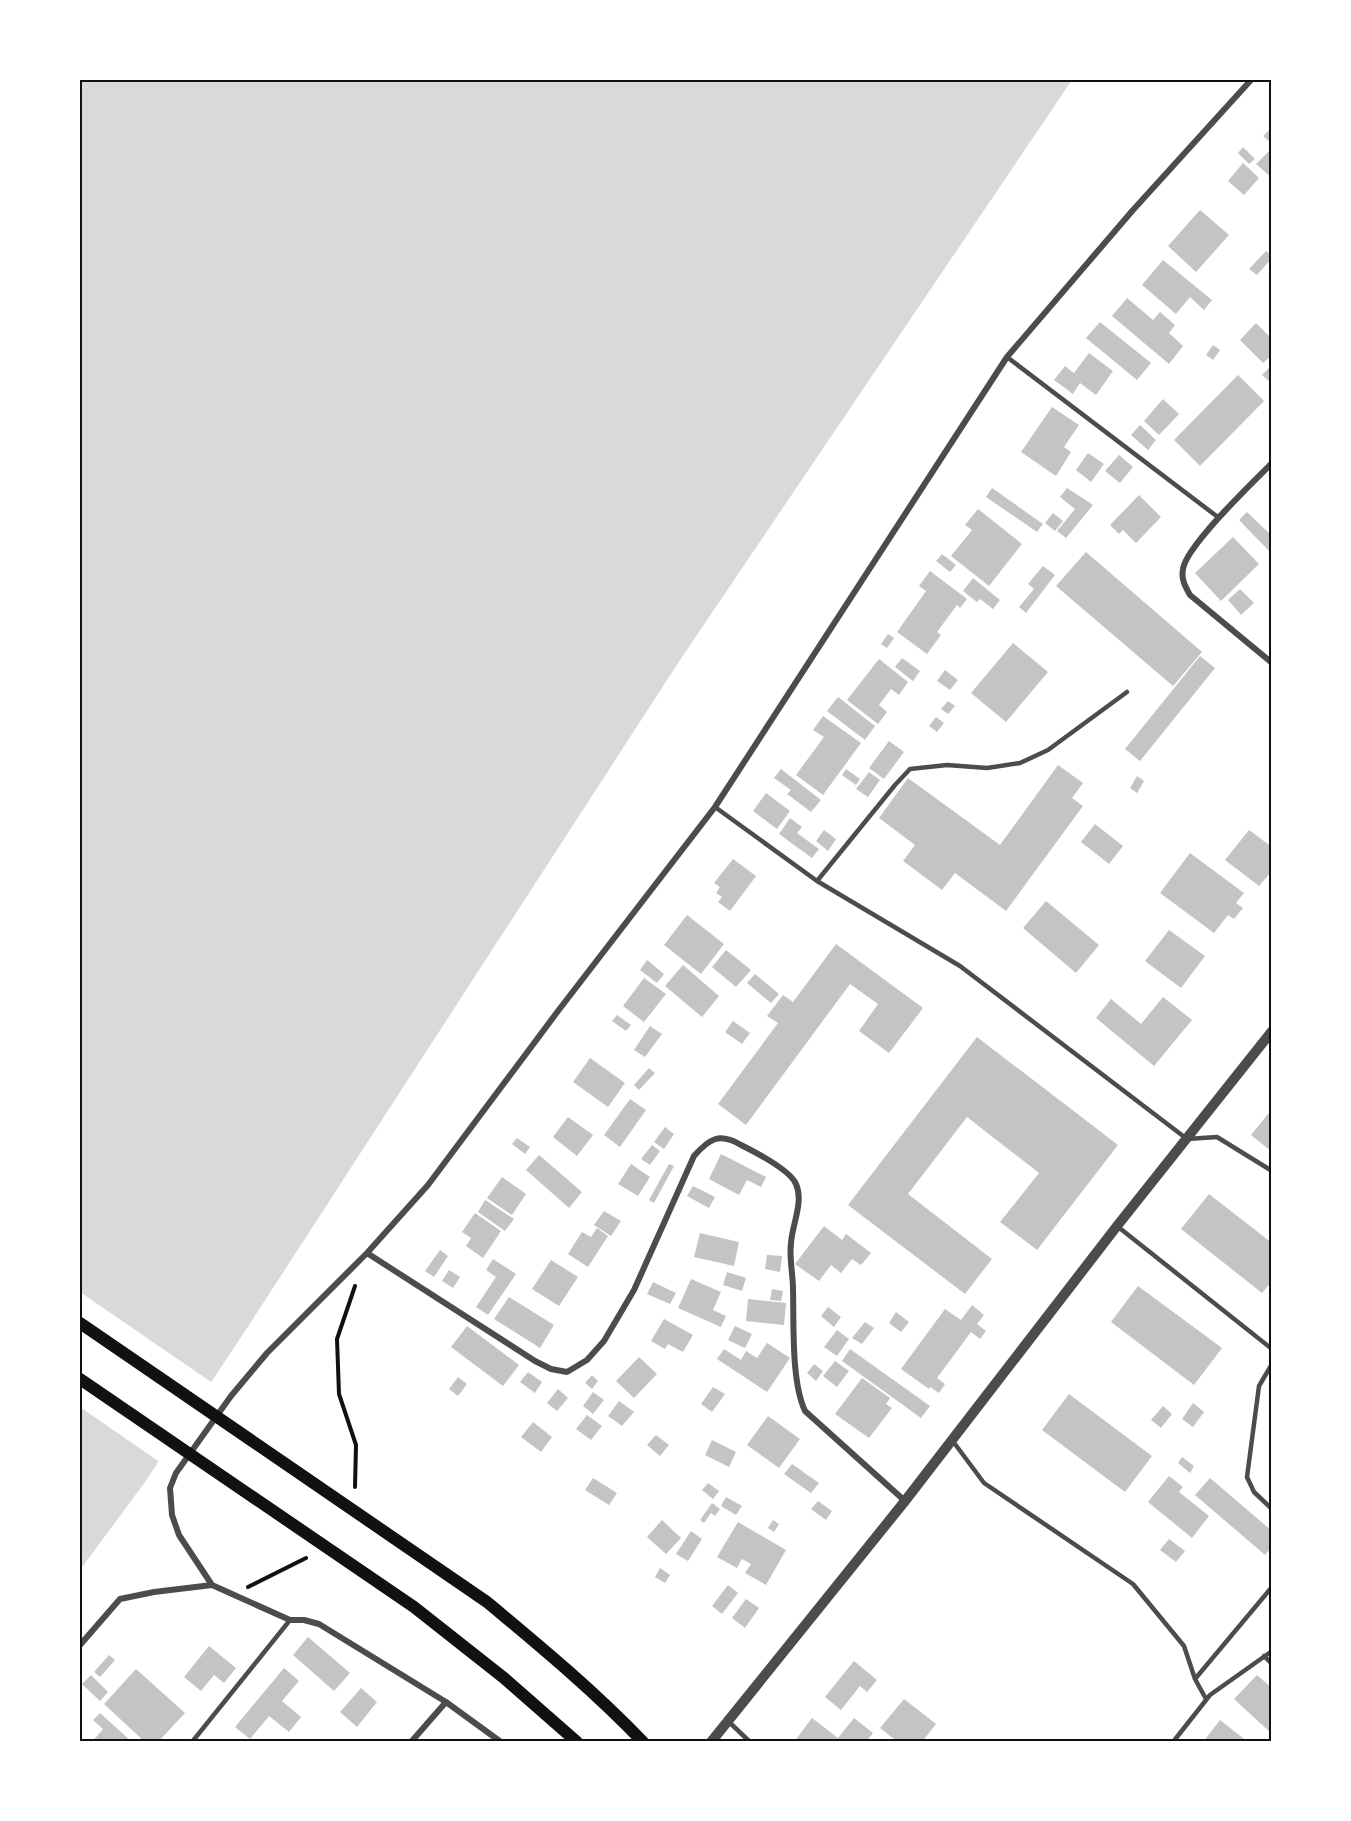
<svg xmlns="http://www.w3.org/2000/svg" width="1351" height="1821" font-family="Roboto,sans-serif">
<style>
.water{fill:#d9d9d9}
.pier{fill:#fff}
.building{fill:#c4c4c4}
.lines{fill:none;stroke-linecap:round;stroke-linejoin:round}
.path{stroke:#111;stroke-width:4}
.service{stroke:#4c4c4c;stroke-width:4.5}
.minor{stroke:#4c4c4c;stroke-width:6}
.tertiary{stroke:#4c4c4c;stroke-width:10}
.secondary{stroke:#111;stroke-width:12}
.neatline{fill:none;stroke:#111;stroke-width:2}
</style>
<rect width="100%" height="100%" fill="#fff"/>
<path class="water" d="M80 80H1072L680 660 249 1325 145 1482 80 1570Z"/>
<path class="pier" d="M80 1292 214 1384 161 1463 80 1407Z"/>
<path class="building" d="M1272 127V144L1263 136Z
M1243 147 1255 159 1249 164 1238 153Z
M1269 151 1272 153V178L1256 164Z
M1243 163 1259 178 1244 195 1228 181Z
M1200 210 1229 235 1196 272 1168 246Z
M1266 251 1272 256V258L1257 275 1249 269Z
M1163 260 1212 300 1204 310 1190 297 1176 314 1142 285Z
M1127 298 1153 320 1160 312 1175 325 1169 333 1183 346 1169 364 1112 316Z
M1100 322 1151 363 1137 380 1086 338Z
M1256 323 1272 339V355L1263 363 1240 340Z
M1213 345 1220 350 1213 360 1206 355Z
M1089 353 1113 371 1096 395 1080 383 1073 394 1054 380 1065 366 1074 373Z
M1270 367 1272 369V384L1262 375Z
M1238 375 1264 401 1200 466 1174 440Z
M1163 399 1179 414 1159 435 1144 421Z
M1052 407 1079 425 1064 447 1071 452 1056 476 1021 452Z
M1140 425 1156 440 1148 450 1131 435Z
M1088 453 1104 464 1091 482 1076 470Z
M1119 455 1133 467 1120 483 1105 471Z
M992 488 1043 524 1037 532 986 497Z
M1067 488 1093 505 1066 538 1057 531 1075 509 1060 497Z
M1139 495 1161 517 1136 543 1123 530 1119 534 1110 525Z
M978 509 1022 544 989 586 951 556 972 530 965 525Z
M1247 512 1272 536V554L1239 520Z
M1053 513 1063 521 1055 531 1045 523Z
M1233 537 1259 564 1221 601 1195 573Z
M1086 552 1202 652 1173 686 1056 586Z
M942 554 956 565 950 572 936 561Z
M1043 566 1055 575 1026 613 1019 607 1034 589 1028 584Z
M930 571 967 599 960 608 957 605 937 632 941 635 927 654 897 632 926 591 919 586Z
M973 578 1000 600 993 609 980 599 977 602 963 591Z
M1240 589 1254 603 1241 615 1228 600Z
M888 634 894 638 887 648 881 644Z
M1013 643 1048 672 1006 722 971 693Z
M1200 656 1215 668 1140 761 1125 749Z
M902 658 920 671 913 681 895 667Z
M879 659 908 682 899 695 891 689 879 705 887 712 878 724 847 700Z
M945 670 958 680 950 690 937 681Z
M838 697 875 726 865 740 827 711Z
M948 701 955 706 948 714 941 709Z
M823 716 861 743 823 795 796 775 824 737 813 730Z
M936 717 944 723 937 732 929 726Z
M889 741 904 752 884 779 869 768Z
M1058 765 1083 783 1072 798 1083 806 1006 911 955 873 942 890 903 861 915 845 879 818 908 778 1000 845Z
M781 769 821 800 811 812 787 794 791 790 774 778Z
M846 769 860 779 856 785 842 775Z
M869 772 880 780 868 797 856 789Z
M1137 776 1144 781 1137 793 1130 788Z
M766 793 790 811 777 829 753 811Z
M790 818 802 827 797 833 819 849 812 858 779 834Z
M1095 824 1123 846 1109 864 1081 842Z
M824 830 836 839 828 851 816 841Z
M1249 830 1272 847V871L1259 886 1225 860Z
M1190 853 1244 893 1236 903 1243 908 1234 919 1228 915 1214 933 1160 893Z
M733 859 756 876 730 911 718 902 722 897 716 893 720 887 714 883Z
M1046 901 1099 945 1076 973 1023 928Z
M687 915 724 944 701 974 664 945Z
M1169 930 1205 956 1181 988 1145 961Z
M836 944 923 1008 889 1053 859 1031 878 1004 850 984 746 1125 718 1104 778 1023 767 1016 783 995 793 1002Z
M726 950 751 970 736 987 712 967Z
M647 960 664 974 657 983 640 970Z
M683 965 719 996 702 1017 665 986Z
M755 974 779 994 771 1003 747 983Z
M644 978 666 994 644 1022 623 1006Z
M1163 997 1192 1020 1154 1066 1096 1018 1111 999 1141 1024Z
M617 1015 631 1025 626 1031 612 1021Z
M733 1021 750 1033 742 1044 725 1032Z
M650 1026 662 1034 645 1057 634 1050Z
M977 1037 1118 1145 1037 1250 1000 1222 1039 1173 967 1117 908 1194 992 1259 965 1294 848 1205Z
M590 1058 625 1083 608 1107 573 1082Z
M649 1068 655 1073 639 1090 634 1085Z
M630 1099 646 1110 620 1147 604 1135Z
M1272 1109V1152L1251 1135Z
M568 1117 593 1135 577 1156 553 1137Z
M665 1127 674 1134 664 1149 654 1142Z
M517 1138 530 1147 525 1154 512 1144Z
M652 1145 660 1151 650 1165 641 1159Z
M721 1154 766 1177 761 1187 747 1180 739 1195 709 1179Z
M539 1155 582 1192 569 1208 526 1170Z
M631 1164 650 1177 638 1196 618 1184Z
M669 1164 674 1166 654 1203 649 1200Z
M502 1177 526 1194 512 1215 487 1198Z
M693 1186 715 1197 709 1208 687 1196Z
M1209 1194 1272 1243V1281L1262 1293 1181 1229Z
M485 1200 514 1219 505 1231 478 1212Z
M604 1211 621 1221 611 1236 594 1225Z
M475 1213 501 1231 483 1258 466 1246 471 1238 462 1232Z
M824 1226 842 1240 846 1234 871 1253 861 1265 852 1259 841 1273 831 1265 819 1281 795 1264Z
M597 1228 608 1236 588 1267 568 1254 582 1232 591 1237Z
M700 1233 739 1242 734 1266 694 1257Z
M440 1250 448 1256 434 1277 425 1271Z
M767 1255 782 1256 780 1272 765 1269Z
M493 1259 516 1274 488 1315 476 1307 496 1277 486 1270Z
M551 1260 578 1277 559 1306 532 1289Z
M449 1270 460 1277 453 1288 442 1281Z
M727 1272 746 1278 742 1291 723 1285Z
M691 1279 721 1292 713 1310 726 1316 721 1327 678 1308Z
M653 1282 676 1293 670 1304 647 1294Z
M1138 1286 1222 1348 1194 1385 1111 1322Z
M772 1289 783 1291 781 1301 770 1300Z
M509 1297 554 1325 540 1348 494 1319Z
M748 1299 786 1303 784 1325 746 1321Z
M972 1305 984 1315 977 1324 986 1331 980 1339 971 1332 937 1378 945 1384 939 1393 930 1387 929 1389 901 1369 945 1309 961 1320Z
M828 1307 841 1317 834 1327 821 1316Z
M896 1312 909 1322 901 1332 889 1323Z
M664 1319 693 1335 683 1352 668 1344 665 1349 651 1341Z
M865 1322 874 1328 862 1344 852 1338Z
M467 1326 519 1365 503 1386 451 1347Z
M735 1326 752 1334 745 1348 728 1340Z
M837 1330 849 1339 837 1356 824 1347Z
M767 1343 790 1358 767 1392 717 1359 724 1349 741 1360 746 1351 757 1358Z
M850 1349 930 1406 921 1418 842 1361Z
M639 1357 657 1374 634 1398 616 1381Z
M835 1361 849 1371 837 1387 823 1376Z
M814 1364 823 1371 816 1381 807 1373Z
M528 1372 542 1382 535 1393 520 1382Z
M592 1375 598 1381 592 1389 585 1383Z
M458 1377 467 1384 458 1396 449 1389Z
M862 1378 890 1398 886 1404 892 1408 869 1438 835 1414Z
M713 1387 725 1394 712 1412 701 1404Z
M558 1389 568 1398 557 1411 547 1403Z
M593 1392 604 1400 593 1414 583 1406Z
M1069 1394 1152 1456 1125 1492 1042 1430Z
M619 1401 634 1412 622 1426 608 1416Z
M1193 1403 1204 1412 1193 1427 1182 1419Z
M1163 1406 1172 1414 1161 1428 1151 1420Z
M587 1415 602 1426 591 1440 576 1429Z
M768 1416 800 1439 779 1468 747 1445Z
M533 1422 552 1437 541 1452 521 1437Z
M656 1435 669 1445 660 1456 647 1445Z
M712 1440 736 1452 729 1467 705 1455Z
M1182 1457 1194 1466 1190 1473 1178 1463Z
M792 1464 819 1483 811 1493 784 1474Z
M1169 1476 1183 1487 1179 1492 1209 1516 1192 1538 1148 1502Z
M593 1478 617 1493 609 1505 585 1490Z
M1210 1478 1272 1531V1547L1265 1555 1195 1495Z
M708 1483 719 1491 713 1499 702 1490Z
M726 1497 742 1506 736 1515 721 1506Z
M818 1501 832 1511 826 1520 811 1509Z
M712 1503 720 1509 715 1516 711 1513 704 1523 700 1520Z
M662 1520 681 1538 666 1554 647 1537Z
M773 1520 779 1524 774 1532 768 1528Z
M738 1522 786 1550 766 1585 745 1573 751 1564 742 1559 737 1568 717 1557Z
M691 1531 702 1539 688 1561 676 1554Z
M1169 1539 1185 1551 1176 1562 1160 1550Z
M660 1568 670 1575 665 1583 655 1577Z
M728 1585 738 1593 722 1614 712 1606Z
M746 1599 759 1608 745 1628 732 1618Z
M308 1637 350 1673 334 1691 293 1655Z
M209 1646 236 1668 224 1683 214 1675 201 1691 184 1677Z
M109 1655 115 1660 100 1677 94 1672Z
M854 1661 877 1680 867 1692 860 1686 841 1710 825 1697Z
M284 1668 299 1681 282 1701 301 1717 289 1732 269 1716 250 1739 235 1727Z
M136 1669 185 1713 158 1742H145L104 1704Z
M91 1675 108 1692 100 1701 82 1684Z
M1257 1675 1272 1688V1734L1234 1699Z
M361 1688 377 1702 357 1727 340 1712Z
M904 1699 936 1724 922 1742H898L880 1728Z
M100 1713 132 1742H92L103 1729 93 1720Z
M812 1718 838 1738 854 1718 873 1733 866 1742H794Z
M1220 1720 1248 1742H1203Z"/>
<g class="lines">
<path class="path" d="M355 1487 356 1445 339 1394 337 1339 355 1286
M248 1587 306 1558"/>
<path class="service" d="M1007 357 1219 518
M715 807 817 881 960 966 1187 1139 1217 1137 1272 1171
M817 881 895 785 910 769 947 765 987 768 1020 763 1048 750 1127 692
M1117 1226 1272 1349
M1272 1364 1259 1386 1247 1477 1254 1492 1272 1509
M952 1440 984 1483 1133 1584 1184 1646 1195 1679 1206 1699
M1264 1656 1272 1664
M1195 1679 1272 1587
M728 1721 750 1742
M192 1742 290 1620
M1173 1742 1210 1695 1272 1651"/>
<path class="minor" d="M1272 463C1253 482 1186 546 1183 569 1181 579 1185 586 1190 595L1272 663
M367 1253 535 1361 551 1369 567 1372 587 1360 604 1341 634 1290 694 1156C709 1139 719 1132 741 1145 755 1152 790 1170 796 1184 804 1202 792 1225 791 1243 789 1258 793 1274 793 1289 794 1323 791 1381 805 1411L905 1501
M212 1585 179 1535 172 1515 170 1488 176 1473 231 1396 267 1353 367 1253 428 1185 558 1011 715 807 1007 357 1133 210 1251 80
M212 1585 290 1620H304L319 1624 446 1702 501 1742
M80 1645 120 1599 154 1592 212 1585
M411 1742 446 1702"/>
<path class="tertiary" d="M711 1742 905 1501 1117 1226 1272 1031"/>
<path class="secondary" d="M80 1323 487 1602C541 1647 594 1691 643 1742
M80 1379 414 1607 504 1678 577 1742"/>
</g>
<rect width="1351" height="1821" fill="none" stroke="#ffffff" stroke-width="162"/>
<rect x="81" y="81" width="1189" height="1659" class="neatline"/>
</svg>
